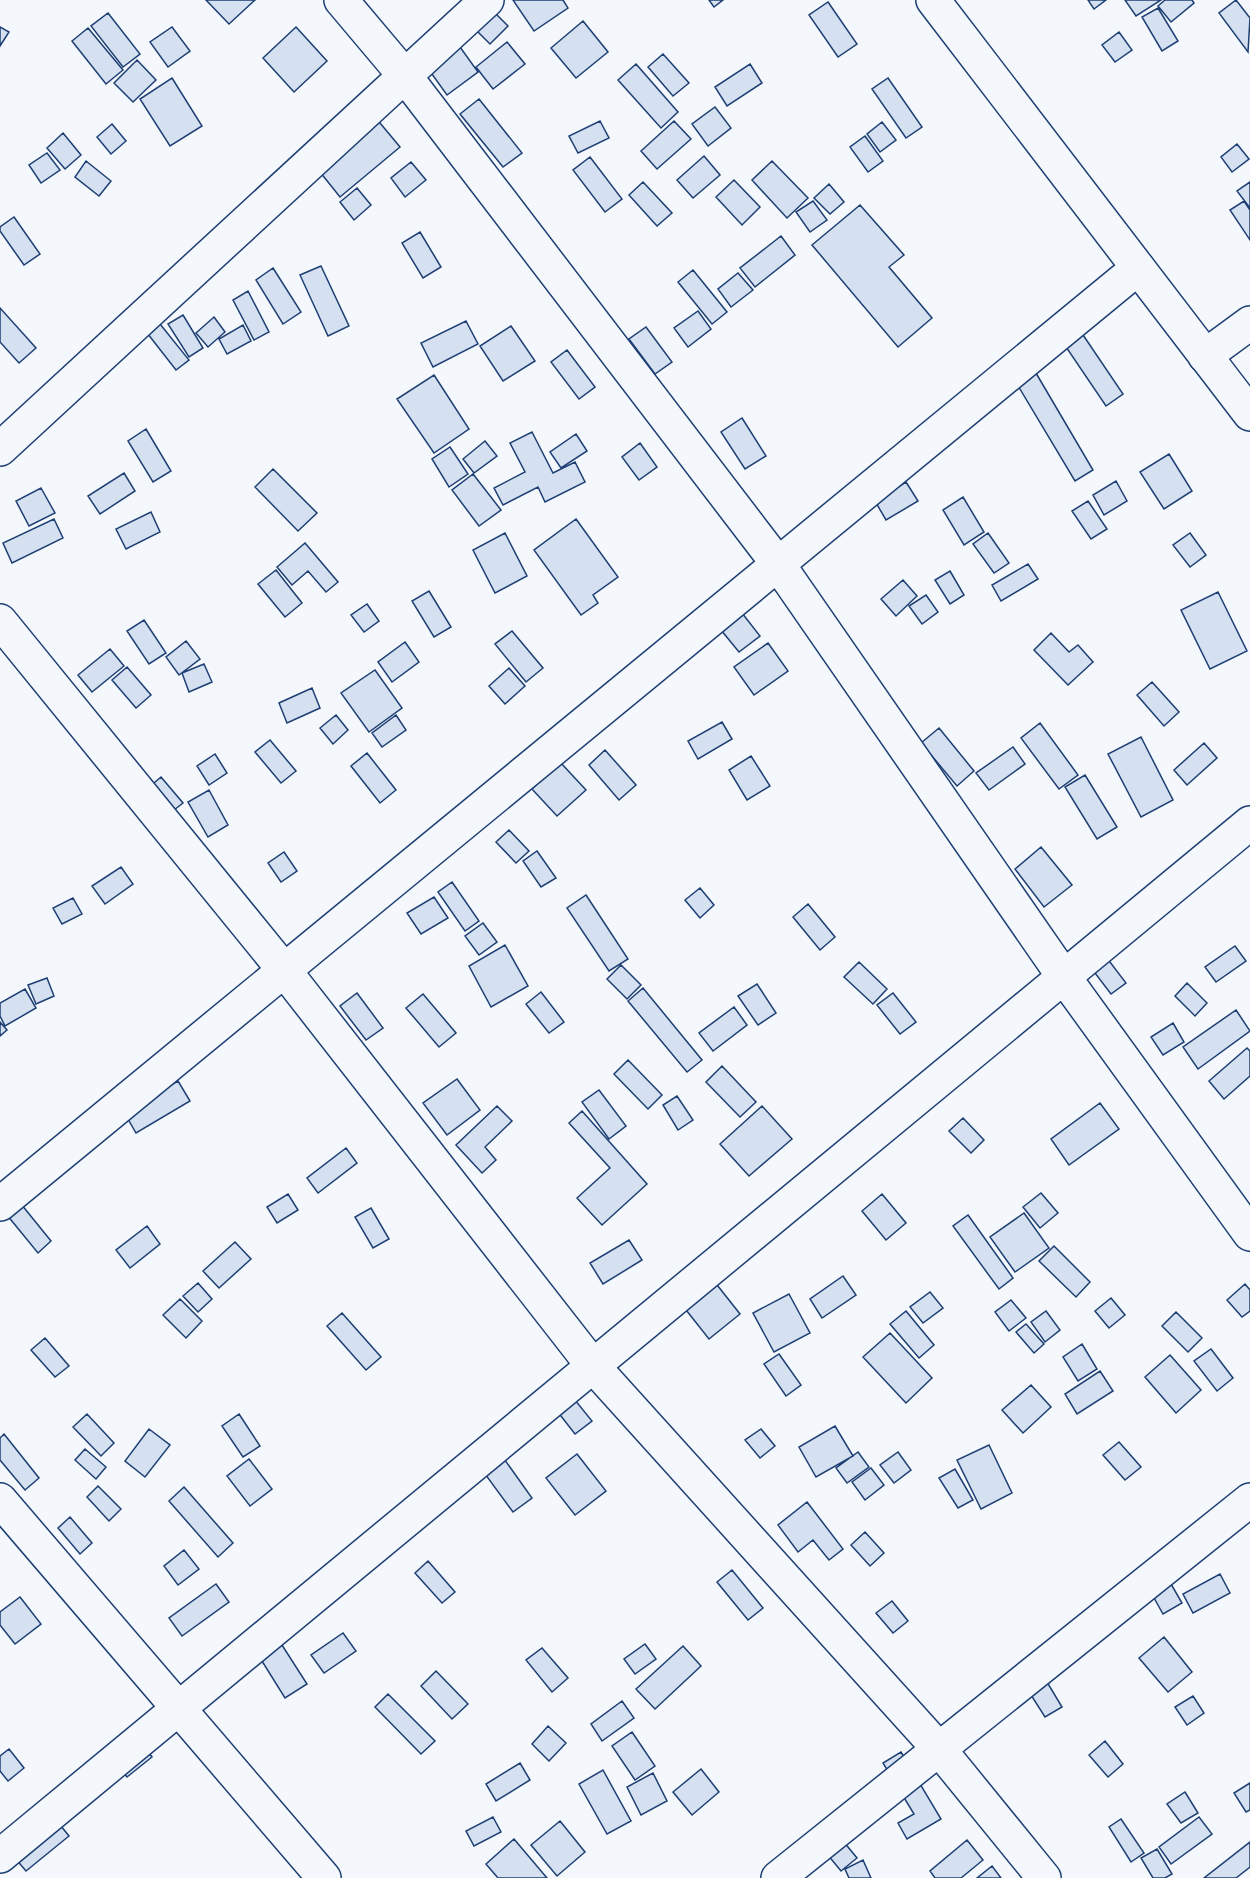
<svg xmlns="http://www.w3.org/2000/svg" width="1250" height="1878" font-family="Poppins,sans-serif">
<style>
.building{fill:#d5e0f0;stroke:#1d3f73;stroke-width:1.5}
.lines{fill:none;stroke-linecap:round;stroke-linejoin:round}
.minor-casing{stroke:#1d3f73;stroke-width:36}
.major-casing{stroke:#1d3f73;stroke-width:36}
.minor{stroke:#f4f7fb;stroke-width:33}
.major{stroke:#f4f7fb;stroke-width:33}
</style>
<rect width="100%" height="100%" fill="#f4f7fb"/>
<path class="building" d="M206 0H255L229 24Z
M513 0H563L568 8 534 31Z
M709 0H723L714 7Z
M1088 0H1106L1094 9Z
M1125 0H1161L1136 16Z
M1165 0H1192L1194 3 1171 22 1158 6Z
M1236 0 1250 18 1248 52 1219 13Z
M828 2 857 44 838 57 809 15Z
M1158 8 1178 41 1162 51 1142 17Z
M492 10 508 26 490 44 474 28Z
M108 13 140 54 123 67 91 26Z
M583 21 608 52 576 78 551 48Z
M0 27 9 32 0 46Z
M172 27 190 51 168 67 150 42Z
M296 27 327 61 294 92 263 58Z
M88 28 123 70 106 84 72 41Z
M1119 32 1132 50 1115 62 1102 45Z
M507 42 525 64 493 89 476 67Z
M460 47 478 72 447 95 429 70Z
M663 54 689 83 673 96 648 67Z
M137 60 156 80 133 102 114 83Z
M636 64 678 112 661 128 618 80Z
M750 64 762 83 727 106 715 87Z
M172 78 202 126 170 146 140 99Z
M888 78 922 127 906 138 872 89Z
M479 99 522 153 503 167 460 114Z
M715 107 731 128 708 146 692 124Z
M375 117 400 147 340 197 316 167Z
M600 121 609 138 578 153 569 136Z
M674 121 691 139 657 169 641 151Z
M882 122 896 140 880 152 867 134Z
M112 124 126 141 111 154 97 137Z
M63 133 81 155 65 169 47 148Z
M865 136 883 161 868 172 850 147Z
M1237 144 1249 159 1232 172 1221 157Z
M47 153 60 170 41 183 29 165Z
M704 156 720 175 693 198 677 180Z
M590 157 622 199 605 212 573 170Z
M86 161 111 181 99 196 75 177Z
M772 161 808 198 787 218 752 180Z
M411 162 426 180 405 197 391 178Z
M734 180 760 207 742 225 716 197Z
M643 182 672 213 657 226 629 195Z
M1250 182V208L1237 191Z
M829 184 844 202 830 214 814 198Z
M357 188 371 205 354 220 340 202Z
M813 201 827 220 810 232 796 212Z
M1244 201 1250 210V240L1230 210Z
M860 205 904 255 889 267 932 318 898 347 812 245Z
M14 217 40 254 24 265 0 231V227Z
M420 232 441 267 423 278 402 243Z
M781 236 795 255 755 287 740 268Z
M321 266 349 326 328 336 300 275Z
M273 268 301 312 283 324 256 280Z
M693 270 727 312 712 324 678 282Z
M738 273 753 290 731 307 718 289Z
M248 291 269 332 254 340 233 300Z
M0 308 36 348 19 363 0 342Z
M698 311 711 329 688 347 674 328Z
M183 315 203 348 189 357 168 324Z
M214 317 225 332 208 347 196 333Z
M156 319 189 360 176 370 144 329Z
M466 321 478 344 433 367 421 343Z
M243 325 251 341 227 354 219 339Z
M511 326 535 361 503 381 480 346Z
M646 327 672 362 655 374 629 339Z
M1079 329 1123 394 1106 406 1062 341Z
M567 350 595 387 579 399 551 362Z
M1033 368 1093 470 1075 481 1014 379Z
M434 375 469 429 434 453 397 399Z
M742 418 766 456 745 469 721 432Z
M146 429 171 471 153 482 128 441Z
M532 432 553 473 575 462 585 482 545 502 538 487 503 505 494 488 525 472 510 443Z
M576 434 587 451 561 468 550 452Z
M485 441 497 456 474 473 463 459Z
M640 443 657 467 639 480 622 457Z
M450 447 468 474 449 487 432 459Z
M1169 454 1192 491 1164 509 1140 472Z
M273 469 317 513 298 531 255 487Z
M124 473 135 491 100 514 88 496Z
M473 474 501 510 479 526 452 490Z
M1116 481 1127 501 1104 515 1093 495Z
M906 482 918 501 886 520 875 501Z
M41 488 55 513 29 526 16 501Z
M963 497 984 532 964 545 943 510Z
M1088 501 1107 529 1091 539 1072 511Z
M151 512 160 532 126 549 116 529Z
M54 519 63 538 12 563 3 543Z
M576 519 618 577 593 595 598 603 581 615 534 550Z
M505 533 527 576 495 593 473 550Z
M988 533 1009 563 994 573 973 544Z
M1190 533 1206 555 1190 567 1173 545Z
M305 543 338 582 326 592 308 571 292 585 277 567Z
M1028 564 1038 579 1001 601 992 585Z
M276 570 302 603 285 617 258 584Z
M950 571 964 595 950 604 935 580Z
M903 580 917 596 896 616 881 599Z
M429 591 451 627 434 637 412 601Z
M1218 592 1247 651 1210 669 1181 610Z
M926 595 938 612 922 624 909 606Z
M367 604 379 621 364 632 351 615Z
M742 613 760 636 739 652 721 630Z
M144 620 166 653 149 664 127 631Z
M512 631 543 668 526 682 495 644Z
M1051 633 1069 652 1078 645 1093 662 1068 685 1034 650Z
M186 641 200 659 179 675 166 657Z
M405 642 419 662 392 682 378 662Z
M768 643 788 671 754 695 734 667Z
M110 649 124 666 92 692 78 675Z
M204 664 212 682 189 692 182 673Z
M127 667 151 695 136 708 112 680Z
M509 668 525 686 505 704 489 686Z
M375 670 402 708 369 732 341 693Z
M1152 682 1179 712 1164 726 1137 695Z
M312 688 320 708 287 723 279 703Z
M336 715 348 730 333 744 320 728Z
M396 715 406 730 382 747 372 733Z
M722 722 732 739 698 759 688 741Z
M1040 723 1078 775 1059 789 1021 738Z
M939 728 974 771 957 786 921 743Z
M1141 737 1173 800 1141 817 1108 754Z
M270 740 296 771 281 783 255 752Z
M1204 743 1217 758 1187 785 1174 770Z
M1013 747 1025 764 989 790 976 773Z
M605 750 636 785 619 800 589 765Z
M367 753 396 790 380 803 351 766Z
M215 754 227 773 209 785 197 766Z
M751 756 770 786 747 800 729 770Z
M560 762 586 790 557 816 532 789Z
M1085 775 1117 827 1097 839 1065 787Z
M161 777 183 803 169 814 148 788Z
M209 790 228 825 208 837 188 802Z
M509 830 529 851 516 863 496 842Z
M1041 847 1072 885 1044 907 1015 869Z
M537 851 556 878 541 887 523 861Z
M284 852 297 871 281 882 268 863Z
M121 867 133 884 105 904 92 886Z
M452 882 479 921 465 931 438 892Z
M700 888 714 905 700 918 685 900Z
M586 895 628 959 609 971 567 908Z
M434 897 448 918 421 934 407 913Z
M73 898 82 914 62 924 53 908Z
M808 904 835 937 820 950 793 917Z
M483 923 497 942 479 955 465 936Z
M505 945 528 986 491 1007 469 966Z
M1097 945 1126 983 1111 994 1082 956Z
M1235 946 1246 961 1216 982 1205 967Z
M859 962 887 989 873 1004 844 977Z
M621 965 641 985 627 999 607 979Z
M47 978 54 996 36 1004 28 985Z
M1187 983 1207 1003 1195 1016 1175 996Z
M757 984 776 1013 758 1025 738 996Z
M643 988 702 1060 687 1072 628 1001Z
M25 989 36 1008 5 1026 0 1016V1003Z
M541 992 564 1022 549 1033 526 1004Z
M357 993 383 1028 366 1040 340 1006Z
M893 993 916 1022 900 1034 877 1005Z
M423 994 456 1033 439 1047 406 1008Z
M734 1007 747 1025 713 1051 699 1033Z
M1236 1010 1250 1031 1198 1069 1183 1047Z
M0 1022 7 1030 0 1036Z
M1173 1023 1184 1042 1163 1055 1151 1037Z
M1247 1048 1250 1051V1076L1224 1099 1209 1081Z
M628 1060 662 1095 648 1109 614 1074Z
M722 1066 756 1102 740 1117 706 1082Z
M457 1079 480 1110 447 1135 423 1103Z
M178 1081 190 1101 136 1133 124 1112Z
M599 1090 626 1126 609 1139 582 1102Z
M677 1096 693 1120 678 1130 663 1105Z
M1100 1103 1119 1129 1069 1165 1051 1139Z
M497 1106 512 1121 485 1147 496 1160 482 1173 456 1145Z
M762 1106 792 1139 749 1176 720 1144Z
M582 1111 647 1184 602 1225 577 1198 610 1168 569 1123Z
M963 1118 984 1140 971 1153 949 1131Z
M346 1148 357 1163 318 1193 307 1178Z
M1041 1193 1058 1213 1040 1228 1023 1207Z
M288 1194 298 1210 277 1223 267 1207Z
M882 1194 906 1223 886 1240 862 1211Z
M21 1204 51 1241 38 1253 7 1215Z
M371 1208 389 1239 373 1248 355 1217Z
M1024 1213 1049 1248 1015 1272 990 1237Z
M968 1215 1013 1278 999 1289 953 1226Z
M147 1226 160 1244 130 1268 116 1250Z
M629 1240 642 1260 603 1284 590 1263Z
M235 1242 251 1259 219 1288 203 1271Z
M1054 1246 1090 1282 1076 1297 1039 1261Z
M710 1276 740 1314 709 1339 679 1301Z
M843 1276 856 1295 822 1318 810 1299Z
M198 1283 212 1299 198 1312 183 1296Z
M1245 1284 1250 1290V1311L1242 1317 1227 1300Z
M930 1292 943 1308 923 1323 910 1307Z
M789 1294 810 1333 774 1352 753 1313Z
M1111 1298 1125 1315 1109 1328 1095 1311Z
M180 1299 202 1321 186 1338 163 1315Z
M1011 1300 1026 1318 1009 1331 995 1312Z
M906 1311 934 1345 919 1358 890 1324Z
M1046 1311 1060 1330 1045 1342 1031 1322Z
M1176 1312 1202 1338 1188 1352 1162 1326Z
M342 1313 381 1357 366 1370 327 1326Z
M1026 1324 1044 1344 1034 1353 1016 1332Z
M890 1333 932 1378 906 1403 863 1357Z
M45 1338 69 1366 55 1377 31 1350Z
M1082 1344 1097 1369 1078 1381 1063 1357Z
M1211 1349 1233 1378 1217 1391 1194 1361Z
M779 1354 801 1385 786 1396 764 1364Z
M1170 1355 1201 1390 1176 1413 1145 1377Z
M1100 1371 1113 1391 1077 1414 1065 1394Z
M1031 1385 1051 1407 1023 1433 1002 1410Z
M566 1389 592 1421 575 1434 550 1402Z
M87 1414 114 1443 101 1456 73 1427Z
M239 1414 260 1446 243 1457 222 1426Z
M835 1426 853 1456 816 1477 799 1447Z
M149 1429 170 1445 145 1477 125 1461Z
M761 1429 775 1446 760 1458 745 1440Z
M4 1434 39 1478 25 1490 0 1460V1438Z
M1119 1442 1141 1467 1125 1480 1103 1455Z
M989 1445 1012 1493 981 1509 957 1460Z
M85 1449 106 1467 96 1479 75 1460Z
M497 1449 532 1498 513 1512 477 1463Z
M858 1452 869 1467 847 1483 836 1468Z
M898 1452 911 1470 894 1483 880 1465Z
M577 1454 606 1491 575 1515 546 1478Z
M249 1459 272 1489 250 1506 227 1476Z
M871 1468 884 1485 865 1500 852 1482Z
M955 1469 973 1500 958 1508 939 1478Z
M98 1486 121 1509 109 1521 87 1497Z
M184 1487 233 1543 218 1557 169 1501Z
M807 1502 843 1549 829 1560 813 1540 798 1552 778 1525Z
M70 1517 92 1543 80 1554 58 1528Z
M865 1532 884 1553 870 1566 851 1545Z
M184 1550 199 1569 178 1585 164 1566Z
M1156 1558 1182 1603 1163 1614 1138 1569Z
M428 1561 455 1592 442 1603 415 1573Z
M732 1570 763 1608 748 1620 717 1582Z
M1220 1574 1230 1593 1193 1613 1183 1594Z
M216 1584 229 1602 182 1636 169 1618Z
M20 1597 41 1624 15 1644 0 1625V1612Z
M892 1601 908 1621 893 1633 876 1613Z
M273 1631 307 1684 285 1698 252 1645Z
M343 1633 356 1651 324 1673 311 1655Z
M1164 1637 1192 1672 1168 1692 1139 1658Z
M645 1644 656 1659 635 1674 624 1659Z
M683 1646 701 1666 655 1709 636 1689Z
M542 1648 568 1678 552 1692 526 1660Z
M1035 1662 1062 1707 1045 1717 1017 1673Z
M436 1671 468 1704 452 1719 421 1686Z
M388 1694 435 1741 421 1754 375 1707Z
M1193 1696 1204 1713 1187 1725 1175 1707Z
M622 1701 634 1718 602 1741 591 1724Z
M548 1726 566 1743 549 1761 532 1744Z
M632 1732 655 1766 635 1780 612 1746Z
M1105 1741 1123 1764 1108 1777 1089 1755Z
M140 1742 152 1757 127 1777 115 1762Z
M9 1749 24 1768 8 1781 0 1771V1756Z
M901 1752 941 1819 907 1839 898 1823 914 1814 883 1763Z
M520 1763 530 1780 496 1801 486 1784Z
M701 1769 719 1792 692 1815 673 1792Z
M603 1770 631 1821 607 1834 579 1784Z
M653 1773 667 1801 641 1815 627 1787Z
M1250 1783V1810L1246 1812 1234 1793Z
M1185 1792 1198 1813 1181 1823 1167 1804Z
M52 1815 69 1836 26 1871 9 1851Z
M493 1817 501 1832 474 1846 466 1831Z
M1199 1817 1212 1834 1171 1864 1159 1847Z
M1121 1819 1144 1853 1131 1862 1109 1827Z
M560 1821 585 1852 557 1876 531 1845Z
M834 1830 857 1858 841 1871 818 1843Z
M514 1839 547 1878H498L486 1864Z
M967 1840 983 1860 961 1878H935L930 1871Z
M1250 1842V1867L1236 1878H1204Z
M1157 1849 1172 1874 1165 1878H1153L1141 1858Z
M863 1860 871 1878H849L845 1869Z
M992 1866 1001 1878H977Z"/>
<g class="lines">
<g class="minor-casing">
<path id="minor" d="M341 0 405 76 778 564 1064 977 1250 1234
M1205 356 1250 323
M0 449 487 0
M0 621 284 970 593 1366 939 1749 1044 1878
M0 1204 1138 268
M0 1500 324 1878
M0 1856 1250 823
M778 1878 1250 1500"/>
</g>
<g class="major-casing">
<path id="major" d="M933 0 1250 414"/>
</g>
<use href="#minor" class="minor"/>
<use href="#major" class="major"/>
</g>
</svg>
